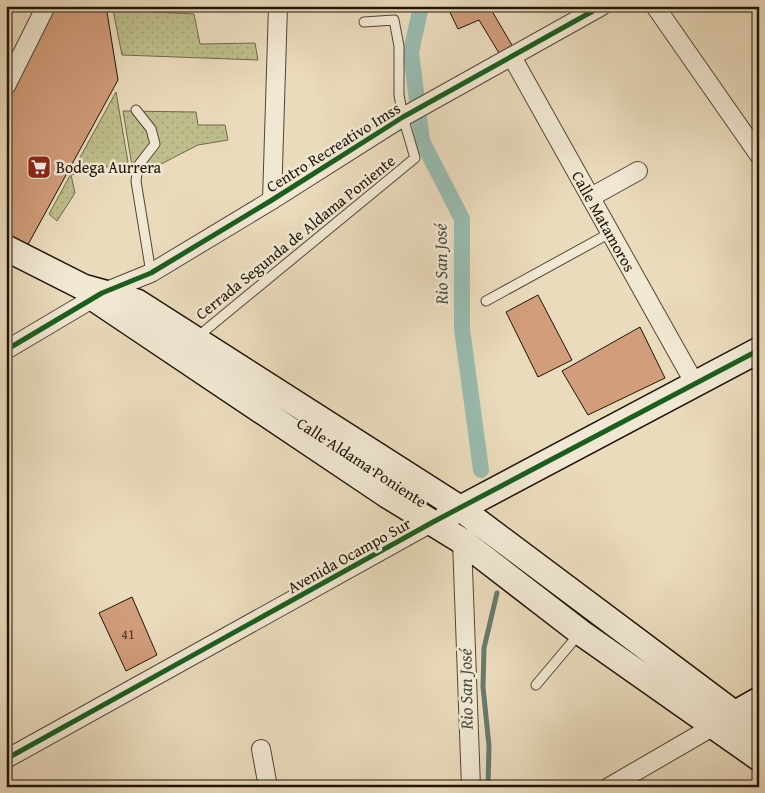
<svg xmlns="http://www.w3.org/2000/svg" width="765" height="793" font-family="'Gentium Book Plus',serif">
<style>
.garden{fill:url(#garden-dots);stroke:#6e6a4a}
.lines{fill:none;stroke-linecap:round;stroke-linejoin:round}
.stream{stroke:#68796c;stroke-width:5}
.canal{stroke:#98bbaf;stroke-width:16}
.building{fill:#d19d7b;stroke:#1f1508}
.lane-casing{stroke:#524635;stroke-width:11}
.street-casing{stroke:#524635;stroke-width:20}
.secondary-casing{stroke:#1f1508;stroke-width:28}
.lane{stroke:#f1e8d3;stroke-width:9}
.street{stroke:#f1e8d3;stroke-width:18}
.secondary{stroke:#f1e8d3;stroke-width:25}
.cycleway-casing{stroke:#f1e8d3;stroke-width:8}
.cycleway{stroke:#1b5e20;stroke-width:5}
.labels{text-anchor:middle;stroke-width:5;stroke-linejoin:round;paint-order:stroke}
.number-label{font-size:14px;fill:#4c3725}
.street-label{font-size:16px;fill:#1f1508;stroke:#f1e8d3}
.poi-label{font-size:16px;fill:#1f1508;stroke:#f1e8d3;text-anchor:start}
.water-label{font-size:18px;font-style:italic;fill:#494f42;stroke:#f1e8d3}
</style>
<defs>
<pattern id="garden-dots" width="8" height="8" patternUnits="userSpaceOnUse" patternTransform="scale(1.25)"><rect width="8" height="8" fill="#bebe8c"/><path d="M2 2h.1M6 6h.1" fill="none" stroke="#a3a277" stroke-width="1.8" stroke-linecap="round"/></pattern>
</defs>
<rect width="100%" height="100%" fill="#eadbbc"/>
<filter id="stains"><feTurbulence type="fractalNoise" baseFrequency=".004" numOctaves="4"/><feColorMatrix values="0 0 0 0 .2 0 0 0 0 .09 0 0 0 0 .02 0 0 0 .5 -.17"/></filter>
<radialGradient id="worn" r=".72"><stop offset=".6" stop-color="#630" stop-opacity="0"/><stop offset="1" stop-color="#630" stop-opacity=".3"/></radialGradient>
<path class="garden" d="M113 10 194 14 200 44 255 43 258 60 122 55Z
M116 92 128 162 71 175 75 193 57 221 49 214Z
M123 111 196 112 198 125H225L228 140 198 145 134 178Z"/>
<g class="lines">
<path class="stream" d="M488 787 489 746 483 687 484 648 497 593"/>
<path class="canal" d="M421 6 411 52 422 141 462 219V329L481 470"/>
</g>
<path class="building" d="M55 6H106L118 80 25 250 6 239V94Z
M447 6H489L516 52 502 58 479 20 458 29Z
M538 295 572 360 538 377 506 312Z
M640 327 665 378 588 415 562 371Z
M132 597 157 655 126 671 99 613Z"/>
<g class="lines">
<g class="lane-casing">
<path id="lane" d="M136 110 151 129 155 144 138 166 136 181 151 273
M486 301 610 233
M196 338 415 158 403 117 399 95V46L394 20 364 22
M536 685 579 634"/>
</g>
<g class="street-casing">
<g id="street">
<path d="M655 6 759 155"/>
<path id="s1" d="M512 57 695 384"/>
<path d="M6 86 46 6"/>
<path d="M591 197 638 171"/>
<path d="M272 200 278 6"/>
<path d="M6 350 102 293 151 273 272 200 403 117 602 6"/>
<path d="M462 541 471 787"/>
<path d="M261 749 268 787"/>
<path d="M6 759 433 522"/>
<path d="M609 787 714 726"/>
</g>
</g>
<g class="secondary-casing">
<path id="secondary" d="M6 248 83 287 137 302 461 509 759 732
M89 295 387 495 462 541 580 632 759 758
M448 515 759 350
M722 721 759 700"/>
</g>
<use href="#lane" class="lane"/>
<use href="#street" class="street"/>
<use href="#secondary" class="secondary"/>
<g class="cycleway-casing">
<path id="cycleway" d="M6 350 102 293 151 273 272 200 403 117 602 6
M6 759 433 522 759 350"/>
</g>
<use href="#cycleway" class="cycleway"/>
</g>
<defs>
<g id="supermarket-square" transform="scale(1.25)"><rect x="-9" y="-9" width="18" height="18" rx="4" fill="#8f2418" stroke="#f1e8d3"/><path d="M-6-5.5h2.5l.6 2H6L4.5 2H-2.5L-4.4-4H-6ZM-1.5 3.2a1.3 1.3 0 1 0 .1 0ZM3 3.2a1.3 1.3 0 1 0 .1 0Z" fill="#fff"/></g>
</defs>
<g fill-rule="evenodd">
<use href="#supermarket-square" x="39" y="167"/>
</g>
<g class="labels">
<g class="number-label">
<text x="128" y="639">41</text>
</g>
<g class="street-label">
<text transform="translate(333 147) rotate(-32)" y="6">Centro Recreativo Imss</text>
<text dy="6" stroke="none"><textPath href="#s1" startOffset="188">Calle Matamoros</textPath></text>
<text transform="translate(295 237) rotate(-39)" y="6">Cerrada Segunda de Aldama Poniente</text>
<text transform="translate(362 462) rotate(33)" y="6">Calle Aldama Poniente</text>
<text transform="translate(349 555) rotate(-29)" y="6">Avenida Ocampo Sur</text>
</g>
<g class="poi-label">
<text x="56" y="173">Bodega Aurrera</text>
</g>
<g class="water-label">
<text transform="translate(441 264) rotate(-91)" y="6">Rio San José</text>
<text transform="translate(466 689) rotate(-91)" y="6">Rio San José</text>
</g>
</g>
<rect width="765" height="793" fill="none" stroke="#eadbbc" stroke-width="25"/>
<rect x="8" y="8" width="750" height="778" fill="none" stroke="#1f1508" stroke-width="2.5"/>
<rect x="12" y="12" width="740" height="768" fill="none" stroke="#1f1508"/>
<rect width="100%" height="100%" filter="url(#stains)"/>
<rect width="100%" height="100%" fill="url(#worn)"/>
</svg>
